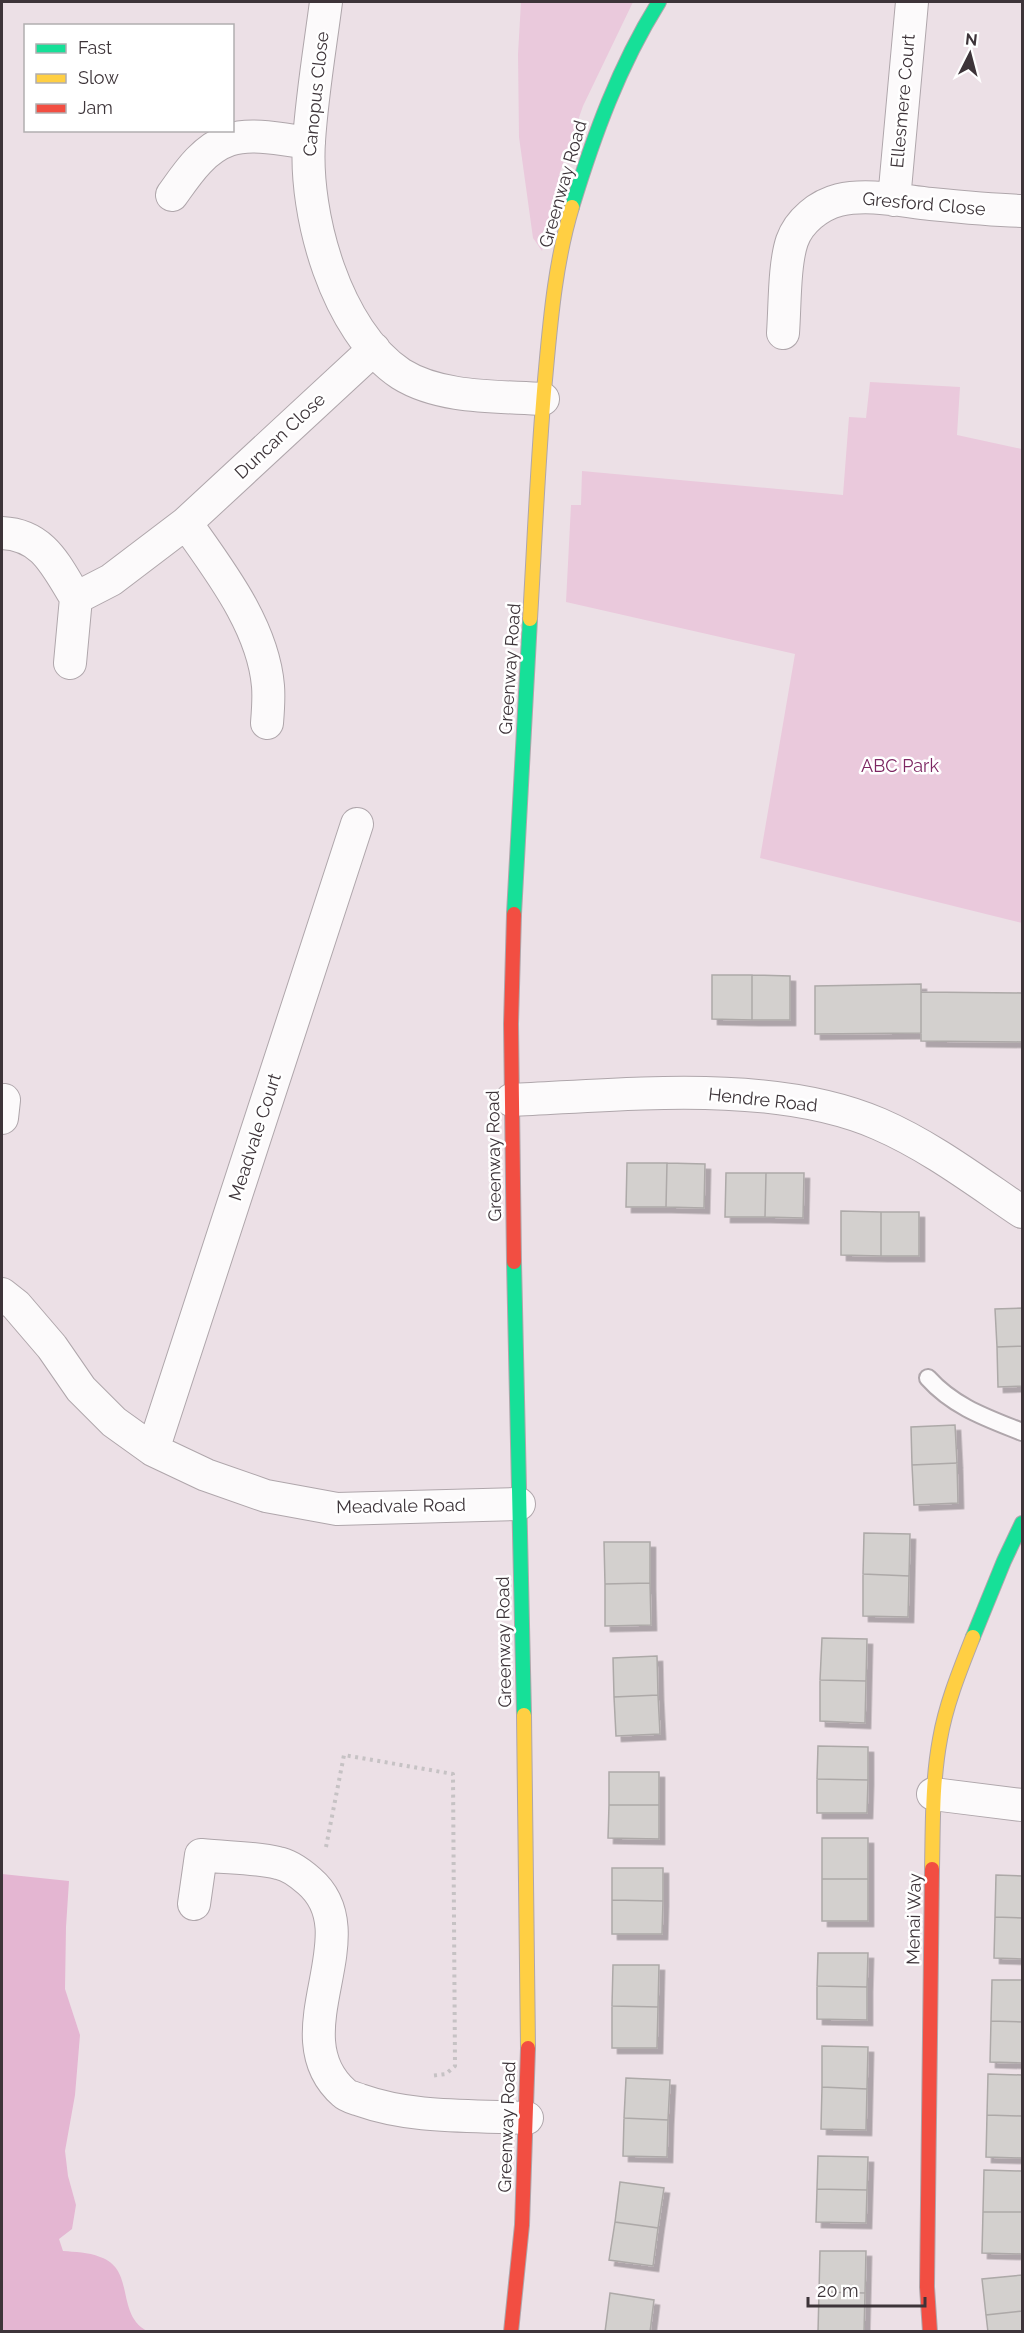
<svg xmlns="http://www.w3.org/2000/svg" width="1024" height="2333" font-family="Raleway,sans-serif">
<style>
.green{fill:#eac9dc}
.forest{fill:#e4b6d2}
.building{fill:#d3d0ce;stroke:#ada9a8;stroke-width:1.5;filter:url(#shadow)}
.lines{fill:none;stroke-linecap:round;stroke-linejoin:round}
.lane-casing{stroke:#afa6ab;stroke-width:20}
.street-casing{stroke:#afa6ab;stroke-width:34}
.fast-casing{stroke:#afa6ab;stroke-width:16}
.slow-casing{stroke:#afa6ab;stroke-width:16}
.jam-casing{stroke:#afa6ab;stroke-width:16}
.path{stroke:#c6c2c4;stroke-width:4;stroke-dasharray:3 4.5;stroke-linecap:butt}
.lane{stroke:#fcfafb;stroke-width:16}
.street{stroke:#fcfafb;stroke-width:32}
.fast{stroke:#16e098;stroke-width:14}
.slow{stroke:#ffcf43;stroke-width:14}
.jam{stroke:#f24e42;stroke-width:14}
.labels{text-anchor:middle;stroke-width:5;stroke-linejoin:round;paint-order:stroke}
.street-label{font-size:18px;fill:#3d3439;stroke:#fff}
.park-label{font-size:18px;fill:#7d2762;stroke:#fff}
</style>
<defs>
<filter id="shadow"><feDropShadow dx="5.5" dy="5.5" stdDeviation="0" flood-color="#0004"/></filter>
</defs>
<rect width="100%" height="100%" fill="#ece0e6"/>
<path class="green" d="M521 2H633L583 106 560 172 542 251 533 238 519 137 518 54Z
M870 382 960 387 957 435 1022 449V923L760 858 795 654 566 602 571 505H581L582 471 843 495 849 417 866 418Z"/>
<path class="forest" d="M2 1874 69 1881 66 1927 65 1989 80 2035 75 2095 65 2151 68 2176 76 2205 72 2229 59 2239 63 2251C75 2252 88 2252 100 2257 136 2269 115 2314 147 2331H2Z"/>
<path class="building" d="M712 975H752V1020L712 1019Z
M752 975 790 976V1020H752Z
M921 984V1033L815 1034V986Z
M921 992 1022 993V1042L921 1041Z
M627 1163H667L666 1207H626Z
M667 1163 705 1164 704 1208 666 1207Z
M726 1173H766L765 1217H725Z
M766 1173H804L803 1218 765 1217Z
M841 1211 881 1212V1256L841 1255Z
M881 1212H919V1256H881Z
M1022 1308V1346L997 1347 995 1309Z
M1022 1346V1386L998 1387 997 1347Z
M955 1425 957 1463 912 1465 911 1427Z
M957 1463 958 1503 914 1505 912 1465Z
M864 1533 910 1534 909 1576 863 1574Z
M604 1542H650V1583L605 1584Z
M863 1574 909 1576 908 1617 863 1616Z
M650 1583 651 1625 605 1626V1584Z
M822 1638 867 1639 866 1681 820 1680Z
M657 1656 658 1695 614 1697 613 1658Z
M820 1680 866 1681 865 1723 820 1721Z
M658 1695 660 1734 616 1736 614 1697Z
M818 1746 868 1747V1780L817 1779Z
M609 1772H659V1805H609Z
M817 1779 868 1780 867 1813H817Z
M609 1805H659V1839L608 1838Z
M822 1838H868V1879H822Z
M612 1868H663V1901L612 1900Z
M996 1875 1022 1876V1918L995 1917Z
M822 1879H868V1921H822Z
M612 1900 663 1901 662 1934H612Z
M995 1917 1022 1918V1959L994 1958Z
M818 1953H868L867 1987 817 1986Z
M613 1965H659L658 2007 612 2006Z
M992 1980H1022V2022L991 2021Z
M817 1986 867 1987V2020L817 2019Z
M612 2006 658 2007 657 2048H612Z
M991 2021 1022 2022V2063L990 2062Z
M822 2046 868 2047 867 2089 822 2087Z
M988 2074 1022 2075V2116L987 2115Z
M626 2078 670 2080 668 2120 624 2118Z
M822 2087 867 2089 866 2130 821 2129Z
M987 2115 1022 2116V2158L986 2157Z
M624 2118 668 2120 667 2157 623 2156Z
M818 2156 868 2157 867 2190 817 2189Z
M984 2170 1022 2171V2212H983Z
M620 2182 664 2188 658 2228 615 2222Z
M817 2189 867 2190 866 2223 816 2222Z
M983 2212H1022V2254L982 2253Z
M615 2222 658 2228 653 2266 609 2260Z
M820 2251H866L865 2293 819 2292Z
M1022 2275V2311L986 2315 982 2279Z
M819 2292 865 2293 864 2332H818Z
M610 2293 654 2300 650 2332H605Z
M1022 2311V2332H988L986 2315Z"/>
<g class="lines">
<g class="lane-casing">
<path id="lane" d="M928 1378C954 1407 987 1418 1022 1432"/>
</g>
<g class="street-casing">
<path id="street" d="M326 2C320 48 312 95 309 141 304 215 336 331 401 374 441 399 498 396 543 399
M172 195C187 174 203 149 229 140 251 132 286 140 309 143
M894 200 912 2
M783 333C785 306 784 265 792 241 799 221 819 205 839 200 868 193 902 201 931 204 961 207 992 210 1022 211
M186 523C219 570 263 626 268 686 269 698 268 711 267 723
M2 533C44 535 56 566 76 598
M70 663 76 598 111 580 186 523 374 349
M511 1100C625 1095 773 1078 879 1124 930 1146 976 1181 1022 1212
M2 1118 4 1100
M2 1294 16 1305 52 1347 81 1389 114 1422 153 1450 206 1475 266 1496 337 1509 519 1504
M153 1450 357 824
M933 1794 1022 1805
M194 1904 201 1855C226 1858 254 1857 278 1863 290 1865 301 1874 309 1881 372 1935 277 2034 344 2093 348 2097 355 2098 360 2100 413 2119 472 2115 527 2118"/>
</g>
<g class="fast-casing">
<path id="fast" d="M572 207C594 135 619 66 659 2
M514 914 530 619
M514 1262 524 1715
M973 1637 1004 1561 1022 1523"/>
</g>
<g class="slow-casing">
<path id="slow" d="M530 619C535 536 538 452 546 369 551 314 556 260 572 207
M524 1715 528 2048
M932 1869C933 1825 932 1782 940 1739 946 1704 960 1670 973 1637"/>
</g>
<g class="jam-casing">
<path id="jam" d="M514 1262 511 1024 514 914
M511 2332 522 2225 528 2048
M930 2332 927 2287 932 1869"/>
</g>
<path class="path" d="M326 1847 344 1755 453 1774 455 2066 446 2074 430 2076"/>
<use href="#lane" class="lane"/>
<use href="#street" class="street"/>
<use href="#fast" class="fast"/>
<use href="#slow" class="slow"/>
<use href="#jam" class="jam"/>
</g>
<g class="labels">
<g class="street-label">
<text transform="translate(316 94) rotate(-84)" y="6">Canopus Close</text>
<text transform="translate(903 101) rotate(-85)" y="6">Ellesmere Court</text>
<text transform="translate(563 184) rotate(-74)" y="6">Greenway Road</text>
<text transform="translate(924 204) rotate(5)" y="6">Gresford Close</text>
<text transform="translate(280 436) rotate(-43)" y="6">Duncan Close</text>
<text transform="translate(510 669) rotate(-86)" y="6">Greenway Road</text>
<text transform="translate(763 1100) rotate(6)" y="6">Hendre Road</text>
<text transform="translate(255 1137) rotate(-72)" y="6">Meadvale Court</text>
<text transform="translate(494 1156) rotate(-91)" y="6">Greenway Road</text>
<text transform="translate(401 1506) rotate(-1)" y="6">Meadvale Road</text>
<text transform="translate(504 1642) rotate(-91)" y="6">Greenway Road</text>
<text transform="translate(914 1919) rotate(-89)" y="6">Menai Way</text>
<text transform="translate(507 2127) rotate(-88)" y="6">Greenway Road</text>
</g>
<g class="park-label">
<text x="900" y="772">ABC Park</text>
</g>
</g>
<rect width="1024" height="2333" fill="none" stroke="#3d3439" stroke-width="6"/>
<rect x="24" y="24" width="210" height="108" fill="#ffffff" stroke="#b1aeb0" stroke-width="1.5"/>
<rect x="36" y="44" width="30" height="9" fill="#16e098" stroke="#b1aeb0" stroke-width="1.5"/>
<text x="78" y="54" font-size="18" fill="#3d3439">Fast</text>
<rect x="36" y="74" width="30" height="9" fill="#ffcf43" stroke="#b1aeb0" stroke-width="1.5"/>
<text x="78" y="84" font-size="18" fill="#3d3439">Slow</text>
<rect x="36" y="104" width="30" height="9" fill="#f24e42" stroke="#b1aeb0" stroke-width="1.5"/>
<text x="78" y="114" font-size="18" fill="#3d3439">Jam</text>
<g transform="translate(970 54) rotate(6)" stroke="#ffffff" stroke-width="4.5" paint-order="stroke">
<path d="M0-4.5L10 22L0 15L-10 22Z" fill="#3d3439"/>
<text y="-9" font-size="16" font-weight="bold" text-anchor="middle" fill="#3d3439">N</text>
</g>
<path d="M808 2297v9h117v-9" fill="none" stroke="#3d3439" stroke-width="3"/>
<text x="817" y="2297" font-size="18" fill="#3d3439" stroke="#ffffff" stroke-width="4.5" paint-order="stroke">20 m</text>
</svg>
